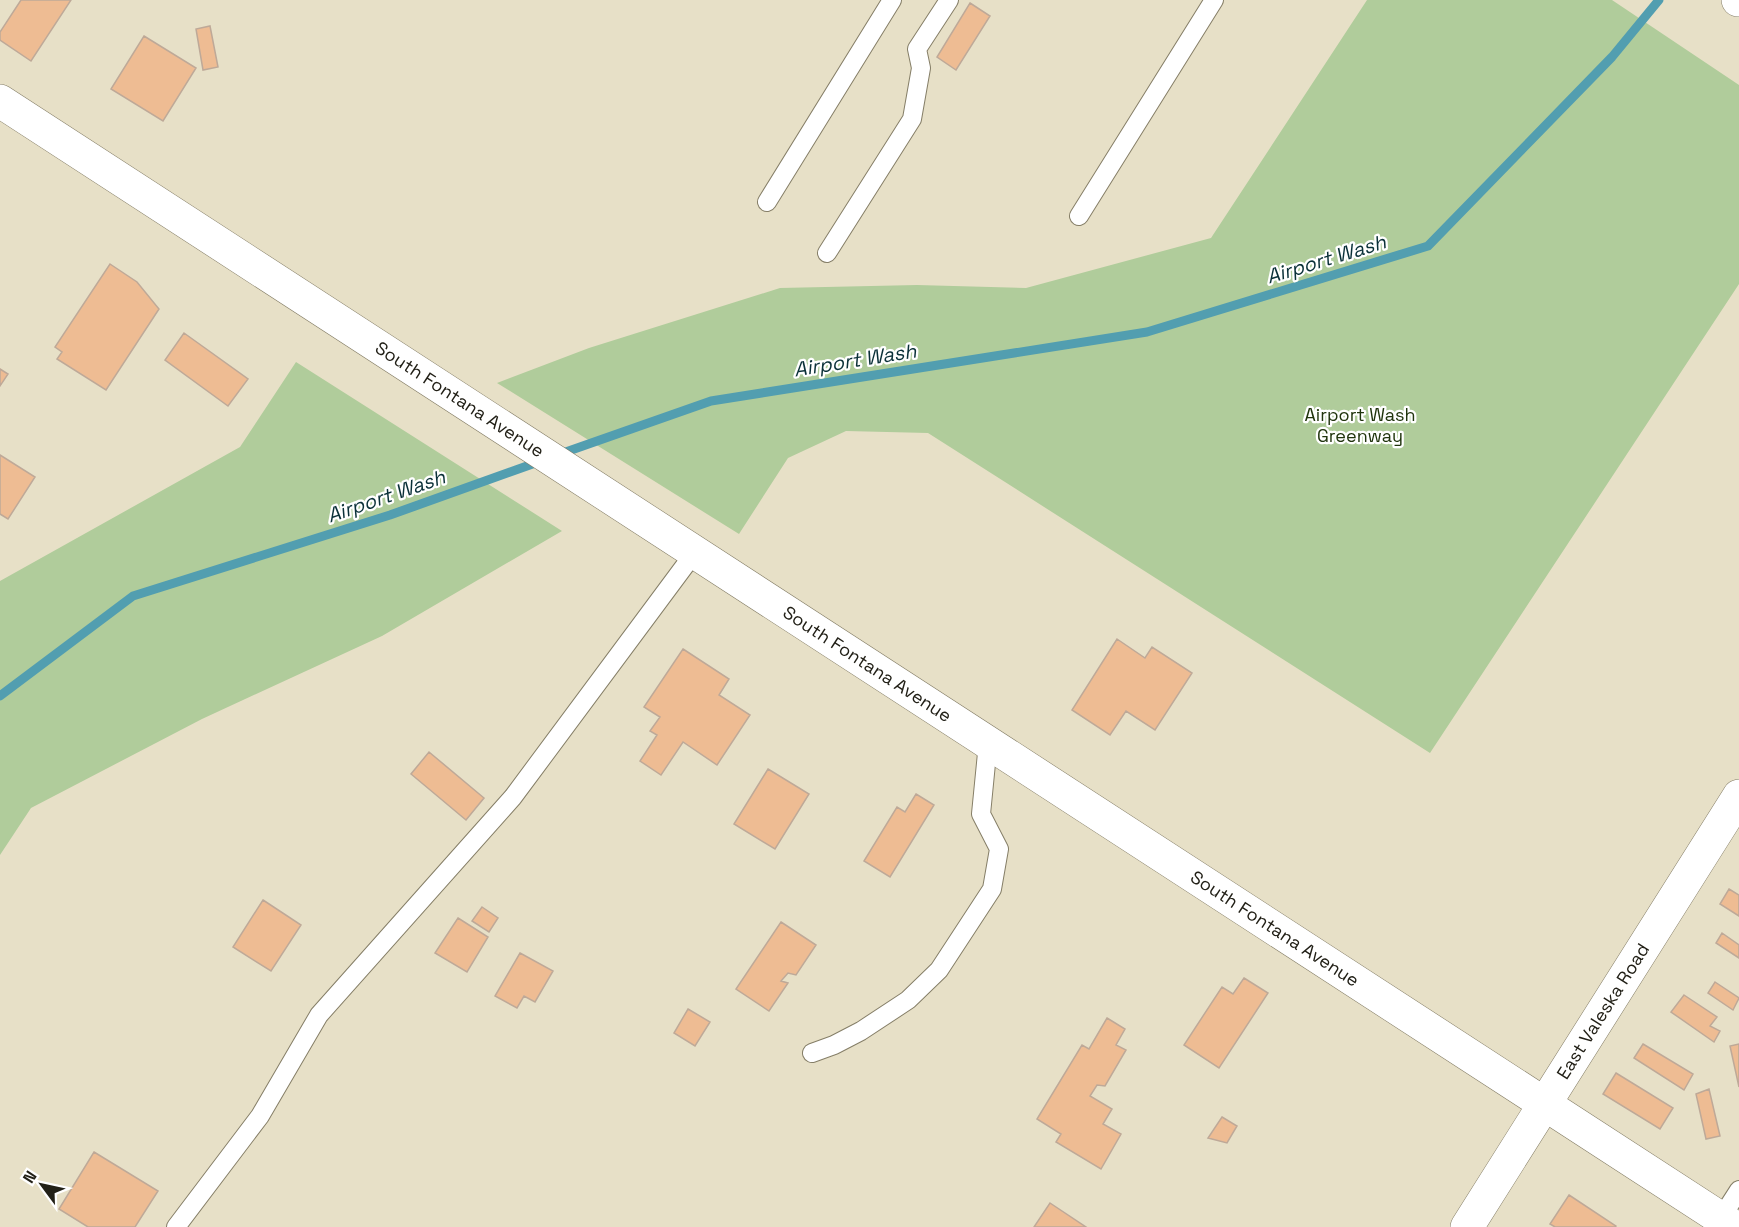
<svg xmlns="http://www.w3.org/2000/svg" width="1739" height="1227" font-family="'Space Grotesk',sans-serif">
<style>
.green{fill:#b0cc9b}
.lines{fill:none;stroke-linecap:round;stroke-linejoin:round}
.stream{stroke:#529eb0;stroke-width:9}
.building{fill:#eebc93;stroke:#bea998;stroke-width:1.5}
.lane-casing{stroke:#857e67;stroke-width:20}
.street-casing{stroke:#857e67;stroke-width:34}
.primary-casing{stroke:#857e67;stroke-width:34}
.lane{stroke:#fff;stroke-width:18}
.street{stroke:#fff;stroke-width:33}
.primary{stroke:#fff;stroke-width:33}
.labels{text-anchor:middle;stroke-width:4.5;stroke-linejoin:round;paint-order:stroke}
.street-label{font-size:18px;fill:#222017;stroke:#fff}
.park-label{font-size:18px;fill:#20340d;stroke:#fff}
.water-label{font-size:20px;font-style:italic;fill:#0a3038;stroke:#fff}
</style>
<rect width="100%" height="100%" fill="#e7e0c7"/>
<path class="green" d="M1367 0H1612L1739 85V284L1430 753 928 433 846 431 788 458 739 534 497 383 589 348 780 288 917 285 1026 288 1211 238Z
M296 362 562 531 382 636 202 719 31 808 0 855V581L240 447Z"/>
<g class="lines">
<path class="stream" d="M560 454 711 401 1147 332 1428 246 1612 57 1659 0
M0 696 133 596 390 515 541 461"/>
</g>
<path class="building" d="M21 0H71L31 61 0 40V32Z
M970 3 990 16 956 70 937 57Z
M210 26 218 67 203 70 196 29Z
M144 36 196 68 163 121 111 89Z
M110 264 137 282 159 309 106 390 57 359 62 352 55 347Z
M184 333 248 379 228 406 165 360Z
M0 369 8 374 0 386Z
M0 455 35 477 8 519 0 514Z
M1117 639 1145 658 1152 647 1192 673 1155 730 1126 711 1110 735 1072 710Z
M683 649 729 679 719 695 750 715 717 765 683 742 661 775 640 761 657 735 650 731 660 717 644 707Z
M429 752 484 798 466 820 411 774Z
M768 769 809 794 775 849 734 824Z
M916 794 934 805 890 877 864 861 897 807 905 812Z
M1729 889 1739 895V916L1720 904Z
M263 900 301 925 271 971 233 947Z
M482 907 498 918 489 932 472 921Z
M458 918 488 937 467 972 435 953Z
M781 922 816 945 796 975 788 973 781 981 788 983 769 1011 736 989Z
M1722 933 1739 945V958L1716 943Z
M520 953 553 971 535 1002 524 996 517 1008 495 996Z
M1244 978 1268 993 1219 1068 1184 1045 1222 987 1233 994Z
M1715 982 1739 998 1733 1010 1708 993Z
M1684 995 1717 1017 1710 1026 1720 1031 1714 1042 1671 1012Z
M688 1009 710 1022 695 1046 674 1033Z
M1107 1018 1125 1029 1116 1045 1126 1050 1105 1086 1097 1085 1090 1096 1112 1109 1103 1124 1121 1134 1101 1169 1056 1142 1061 1134 1037 1119 1082 1045 1089 1049Z
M1643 1044 1693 1074 1684 1090 1634 1058Z
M1739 1044V1087L1730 1046Z
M1616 1073 1673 1108 1660 1129 1603 1094Z
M1709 1089 1720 1136 1706 1139 1696 1094Z
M1222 1117 1237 1126 1227 1143 1208 1138Z
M94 1152 158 1191 135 1227H88L59 1209Z
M1569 1195 1616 1226 1615 1227H1555L1550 1224Z
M1050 1203 1086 1227H1034Z"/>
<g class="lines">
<g class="lane-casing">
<path id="lane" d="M767 202 892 0
M1079 216 1214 0
M827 253 912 119 921 68 917 49 949 0
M812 1053 834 1045 861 1031 908 1000 939 970 992 889 999 849 981 814 988 743
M1721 1218 1739 1190
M176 1227 260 1116 319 1015 513 797 695 552"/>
</g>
<g class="street-casing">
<g id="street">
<path id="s1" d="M0 101 1734 1227"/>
<path id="s2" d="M1467 1227 1739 796"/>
</g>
</g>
<g class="primary-casing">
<path id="primary" d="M1738 0H1739"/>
</g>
<use href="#lane" class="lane"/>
<use href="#street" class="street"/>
<use href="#primary" class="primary"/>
</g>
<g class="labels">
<g class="street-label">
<text dy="6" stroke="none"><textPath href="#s1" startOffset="548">South Fontana Avenue</textPath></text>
<text dy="6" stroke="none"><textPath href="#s1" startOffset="1034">South Fontana Avenue</textPath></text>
<text dy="6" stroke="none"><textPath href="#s1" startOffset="1520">South Fontana Avenue</textPath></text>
<text dy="6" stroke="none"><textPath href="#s2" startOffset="255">East Valeska Road</textPath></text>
</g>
<g class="park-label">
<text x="1360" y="421">Airport Wash<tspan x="1360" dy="21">Greenway</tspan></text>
</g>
<g class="water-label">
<text transform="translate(1326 259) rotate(-17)" y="7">Airport Wash</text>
<text transform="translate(855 360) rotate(-9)" y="7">Airport Wash</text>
<text transform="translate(386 496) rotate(-19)" y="7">Airport Wash</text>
</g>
</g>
<g transform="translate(42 1185) rotate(303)" stroke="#ffffff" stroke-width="4.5" paint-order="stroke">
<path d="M0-4.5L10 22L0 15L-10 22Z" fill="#222017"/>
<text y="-9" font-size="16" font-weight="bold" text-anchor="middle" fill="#222017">N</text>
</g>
</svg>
